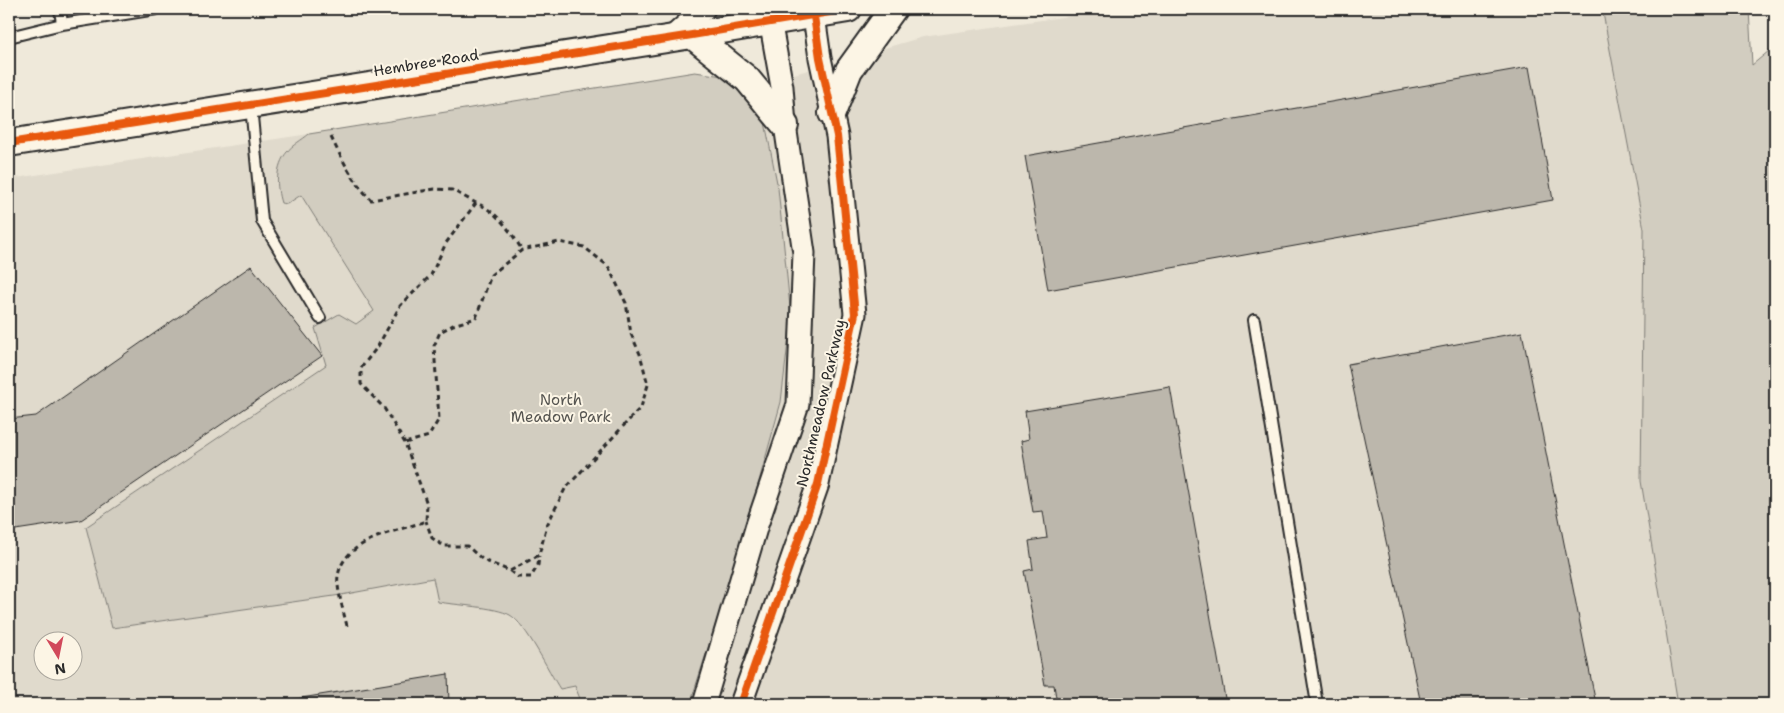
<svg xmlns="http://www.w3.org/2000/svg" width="1784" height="713" font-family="'Shantell Sans',sans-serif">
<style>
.built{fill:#e0dacc;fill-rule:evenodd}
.green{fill:#d2cdc0;stroke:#7e7c76}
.building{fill:#bcb7ac;stroke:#2b2b2b}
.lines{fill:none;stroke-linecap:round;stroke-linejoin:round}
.service-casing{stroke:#2b2b2b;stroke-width:14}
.minor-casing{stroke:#2b2b2b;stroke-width:25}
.tertiary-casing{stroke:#2b2b2b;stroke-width:30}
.path{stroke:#2b2b2b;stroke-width:3;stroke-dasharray:5 4;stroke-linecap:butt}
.service{stroke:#fcf5e5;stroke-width:10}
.minor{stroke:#fcf5e5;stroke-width:21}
.tertiary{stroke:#fcf5e5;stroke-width:26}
.cycleway-casing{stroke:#fcf5e5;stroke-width:11}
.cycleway{stroke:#e8590c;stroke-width:8}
.labels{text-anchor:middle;stroke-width:4;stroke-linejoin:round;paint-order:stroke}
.street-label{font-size:15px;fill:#2b2b2b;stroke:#fcf5e5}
.park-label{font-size:15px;fill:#555450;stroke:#fcf5e5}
</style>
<rect width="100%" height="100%" fill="#efe9da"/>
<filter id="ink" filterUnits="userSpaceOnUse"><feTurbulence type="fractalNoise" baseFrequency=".02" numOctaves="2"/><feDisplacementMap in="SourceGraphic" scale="10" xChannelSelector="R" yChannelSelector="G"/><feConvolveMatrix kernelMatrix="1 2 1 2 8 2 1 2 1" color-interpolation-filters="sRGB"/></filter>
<g filter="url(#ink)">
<path class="built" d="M1119 9H1614L1665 229 1691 704H691L744 535 781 402 791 317 772 152 763 112 746 88 923 37Z
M309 134 286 152 278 172 277 191 287 204 301 194 374 311 356 324 315 328 327 365 86 527 112 628 341 595 434 578 511 616 575 686 582 704H9V179ZM42 640H72V670H42Z"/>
<path class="green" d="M1612 9H1749L1752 65 1775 46V704H1678L1641 481 1644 229 1603 13Z
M695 72 723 76 746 88 763 112 778 188 791 317 781 402 744 535 690 704H582L575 686 560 689C549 672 526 624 510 615 496 607 456 605 438 602L433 578 341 595 112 628 86 527 326 365 315 328 339 314 356 324 374 311 301 195 287 204 281 203C276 187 275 166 287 152 292 145 302 140 309 134Z"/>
<path class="building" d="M1529 67 1553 200 1048 290 1025 156Z
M251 266 322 356 81 520 9 531V419L36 416Z
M1522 332 1596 704H1421L1348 364Z
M1170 387 1226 704H1057L1054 685H1045L1024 571 1033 569 1029 541 1047 538 1043 511 1033 512 1021 441 1029 439 1025 411Z
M448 674 449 704H265Z
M491 701 492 704H470Z"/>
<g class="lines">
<g class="service-casing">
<path id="service" d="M60 9 62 24 156 9
M9 37 62 24
M251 106 262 221 320 318
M1254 320 1317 704"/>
</g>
<g class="minor-casing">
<path id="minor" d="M670 39 704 9
M704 704 757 525 798 404 804 253 785 125 782 87 768 9
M741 704 818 484 855 314 837 136 820 58 813 9"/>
</g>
<g class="tertiary-casing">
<path id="tertiary" d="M692 35 747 79 785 125
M832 113 849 70 893 9
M9 143 692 35 848 9"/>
</g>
<path class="path" d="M331 137C342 160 354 182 371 200L435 189 452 190 476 203
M405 443 384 408 361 384V368L378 346 400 306 431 275 446 243 476 203C496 210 512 233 522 250
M510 571 518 577H531L538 565 539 556
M347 626C344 614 336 586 338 576 344 539 396 532 426 521L427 504 405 443 429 436 439 419 434 346 440 332 453 325 476 318 491 275 522 250 559 242 584 247 608 266 626 303 631 334 640 354 648 385 641 407 565 489 547 525 539 555 510 571 483 560 467 546H444L432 538 426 521"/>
<use href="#service" class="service"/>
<use href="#minor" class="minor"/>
<use href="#tertiary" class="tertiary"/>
<g class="cycleway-casing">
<path id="cycleway" d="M9 143 692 35 848 9
M741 704 818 484 855 314 837 136 820 58 813 9"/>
</g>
<use href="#cycleway" class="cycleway"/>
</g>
</g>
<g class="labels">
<g class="street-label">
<text transform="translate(426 63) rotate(-9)" y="5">Hembree Road</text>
<text transform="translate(821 403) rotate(-77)" y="5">Northmeadow Parkway</text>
</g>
<g class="park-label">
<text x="561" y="405">North<tspan x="561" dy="17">Meadow Park</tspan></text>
</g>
</g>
<rect width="1784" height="713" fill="none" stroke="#fcf5e5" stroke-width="30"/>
<rect x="15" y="15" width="1754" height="683" fill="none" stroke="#2b2b2b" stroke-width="2" filter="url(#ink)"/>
<g transform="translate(58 656) rotate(170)"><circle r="24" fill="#fcf5e5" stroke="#a8a49b"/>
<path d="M0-4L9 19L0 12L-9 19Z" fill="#d1495b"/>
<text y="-8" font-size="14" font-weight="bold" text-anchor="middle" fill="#2b2b2b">N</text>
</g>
</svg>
